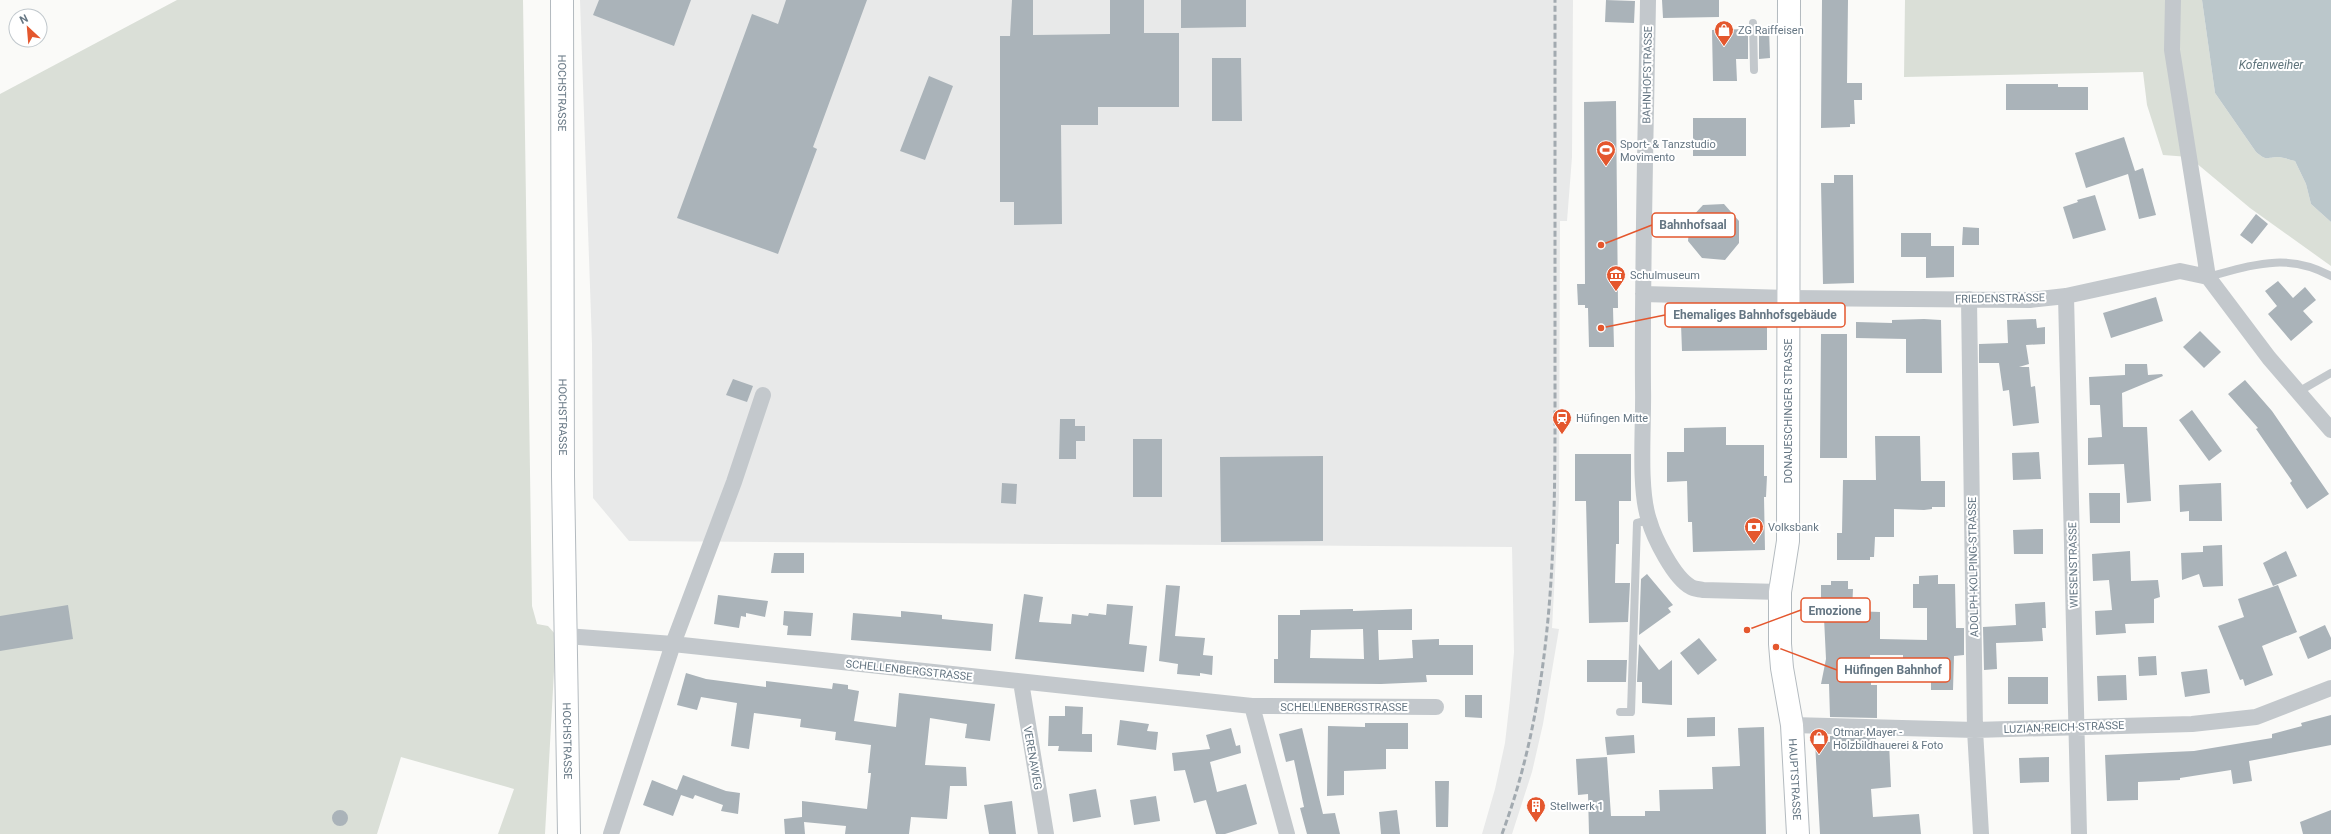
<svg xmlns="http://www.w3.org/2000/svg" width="2331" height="834" font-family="Roboto,sans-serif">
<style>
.built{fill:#e8e9e9}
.green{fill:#dadfd7}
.water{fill:#bbc7cb}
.building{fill:#aab3b9;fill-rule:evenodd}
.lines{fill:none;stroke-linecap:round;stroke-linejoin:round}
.secondary-casing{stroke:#b3babf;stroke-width:24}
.lane{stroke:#c3c8cc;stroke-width:8}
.street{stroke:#c3c8cc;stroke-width:16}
.secondary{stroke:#fff;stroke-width:22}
.rail{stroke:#a2aab0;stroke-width:3;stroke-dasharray:6 3;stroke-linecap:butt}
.labels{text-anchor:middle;stroke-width:4;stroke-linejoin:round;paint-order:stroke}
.poi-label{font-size:11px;fill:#657683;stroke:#fff;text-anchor:start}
.street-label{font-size:11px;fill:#657683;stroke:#fff}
.water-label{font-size:12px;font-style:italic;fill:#60757c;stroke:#fff}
.leader{fill:none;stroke:#e4572e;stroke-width:1.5}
.callout-dot{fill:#e4572e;stroke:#fff;stroke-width:1.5}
.callout{fill:#fff;stroke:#e4572e;stroke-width:1.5}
.callout-label{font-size:12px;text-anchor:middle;font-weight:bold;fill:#657683}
</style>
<rect width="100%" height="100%" fill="#fafaf8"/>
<path class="built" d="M580 0H1573L1572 157 1567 221H1560L1559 500 1552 628 1559 629 1543 724 1532 772 1512 834H1482L1495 789 1505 743 1510 699 1514 652 1512 547 629 541 593 498 592 344Z"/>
<path class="green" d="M177 0H523L532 606 537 624 548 626 556 635 545 834H498L514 789 401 757 377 834H0V94Z
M1905 0H2202L2215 93 2256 152C2268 162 2266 157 2278 157 2283 157 2290 160 2295 161L2306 184 2311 204 2331 222V266L2250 208 2189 157 2163 155 2147 105 2143 72 1904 77Z"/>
<path class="water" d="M2202 0H2331V222L2311 204 2306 184 2295 161C2290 160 2283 157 2278 157 2266 157 2268 162 2256 152L2215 93Z"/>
<path class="building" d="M599 0H691L674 46 593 15Z
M786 0H867L813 147 817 149 778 254 677 218 752 14 778 24Z
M1012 0H1033V35L1110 34V0H1144V33H1179V107H1098V125H1061L1062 224 1014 225V202H1000V36H1010Z
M1181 0H1246V27L1181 28Z
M1606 0 1635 1 1634 23 1605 22Z
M1662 0H1719V17L1663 18Z
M1822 0H1848L1847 83H1862V100H1854L1855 124H1850V127L1821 128Z
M1748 29V59H1736L1737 81H1713L1712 30Z
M1759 29H1769L1770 58 1759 59Z
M1212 58H1241L1242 121H1212Z
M929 76 953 86 925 160 900 151Z
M2006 84H2058V87H2088V110H2006Z
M1616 101 1618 308H1613L1614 347H1589L1588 308H1585V305H1578L1577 284H1585L1584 102Z
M1693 118H1746V156H1693Z
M2124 137 2135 171 2143 168 2156 215 2139 219 2128 174 2086 188 2075 153Z
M1834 175H1853L1854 283 1823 284 1821 183H1834Z
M2095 195 2106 230 2073 239 2063 207 2078 202 2077 200Z
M1724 204 1739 221V243L1725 260 1702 258 1688 241 1690 219 1703 205Z
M2256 214 2268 224 2252 244 2240 235Z
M1963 227 1979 228V245H1962Z
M1901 233H1931V246H1954V277L1926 278V257H1901Z
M2278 281 2293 298 2305 287 2316 300 2303 311 2313 322 2291 341 2268 314 2277 306 2265 291Z
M2156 297 2163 321 2111 338 2103 313Z
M1924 319 1941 320 1942 373H1906V339L1856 338V322L1892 323V320Z
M2036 319 2037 328 2045 327V344L2026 345 2029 364 2019 367H2029L2031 387 2035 386 2039 423 2013 426 2009 390 2003 391 1999 363H1979V344L2008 343 2007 320Z
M1681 324 1767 325V350L1682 351Z
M2200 331 2221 352 2204 368 2183 347Z
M1821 334H1847V458H1820Z
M2125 364H2147L2148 375 2162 374 2163 376 2122 393 2123 427H2147L2151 501 2127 503 2124 464 2088 465V438L2102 437 2100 405H2090L2089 377 2125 375Z
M733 379 753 386 747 402 726 395Z
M2245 380 2272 411 2329 494 2307 509 2290 483 2292 481 2256 429 2258 428 2228 394Z
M2192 410 2222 451 2209 461 2179 420Z
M1060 419H1075V426H1085V441H1076V459H1059Z
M1726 427V445H1764V476H1767L1766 497H1764L1765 550 1693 552 1692 522H1688L1687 481 1667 482V452H1684V428Z
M1875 436H1920L1921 481H1945V507H1932V509L1924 510 1894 509V537H1875L1874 557H1870V560H1837V533H1842L1843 480H1876Z
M1133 439H1162V497H1133Z
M2039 452 2041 479 2013 480 2012 453Z
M1575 454H1631V501H1619V544H1616L1615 583H1630L1628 622 1589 623 1586 501H1575Z
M1323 456V541L1221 542 1220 457Z
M1002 483 1017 484 1016 504 1001 503Z
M2221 483 2222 521H2189V511L2180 512 2179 485Z
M2089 493H2120V523H2090Z
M2043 529V554H2014L2013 530Z
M2222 545 2223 586 2203 587 2199 574 2182 580 2181 553 2203 552V546Z
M2130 551 2131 581 2158 580 2160 597 2154 599V623L2125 624 2126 633 2096 635 2095 611 2112 610 2109 580 2093 581 2092 554Z
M2286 551 2297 576 2273 586 2263 563Z
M774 553H804V573H771Z
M1647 574 1673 605 1668 608 1671 612 1639 635 1641 579Z
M1938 575V584H1955L1956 628H1964V655L1954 656 1953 690H1931V665H1903V655H1870L1871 685H1877V718L1830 717 1829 684H1821L1826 659 1824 618H1821V585H1831V581H1848V589H1853L1852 611 1880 612V639L1927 640V608H1913V584H1919V576Z
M1166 585 1180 586 1175 636 1205 638 1203 655 1213 656 1212 675 1200 673V676L1177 674 1178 664 1159 661Z
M2278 585 2297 632 2262 646 2273 675 2245 686 2243 679 2240 680 2218 626 2244 617 2238 599Z
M1024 594 1043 597 1039 622 1071 624 1072 614 1088 616 1089 613 1106 615 1107 604 1133 606 1129 644 1147 646 1144 672 1015 659Z
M718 595 768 601 765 617 746 613V617L741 616 739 628 714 624Z
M2045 602 2046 628H2042L2043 641 1996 643 1997 669 1984 670 1983 627 2016 625 2015 604Z
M68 605 73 639 0 651V616Z
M1353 609V611L1412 609V630H1378L1379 660 1413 658 1412 640 1439 639V645H1473V675H1426L1427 682 1381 684 1274 683V659H1278V615H1300V610ZM1363 629 1364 659 1310 658 1311 630Z
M784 611 813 613 811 636 787 635 788 626 783 625Z
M901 611 942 615V619L993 624 991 651 851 640 853 613 901 617Z
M2325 625 2331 638V649L2308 659 2299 637Z
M1699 638 1717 660 1698 675 1680 653Z
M1639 644 1659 670 1672 660V705L1642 703V682H1637Z
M2156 656 2157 675 2139 676 2138 657Z
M1587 660H1627L1626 682H1587Z
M2207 669 2210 693 2185 697 2181 672Z
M686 673 706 679 766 687V681L832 689 833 683 848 685V689L859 691 854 721 896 727 899 693 995 704 990 741 965 738 967 724 930 718 925 765 966 767 967 786H950L947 819 911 817 909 834H845L846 826 804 822 805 834H785L784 819 802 817V801L867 809 871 773H868L871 745 835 740 836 732 800 727 801 719 754 713 749 749 731 746 737 703 701 697 697 710 677 705Z
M2126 675 2127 700 2098 701 2097 676Z
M2008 677H2048V704H2008Z
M1465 695H1482V718L1465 717Z
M1065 706 1083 707 1082 734H1092V752L1058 751 1059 746H1048L1049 716H1065Z
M2331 715V745L2249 761 2252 781 2233 784 2231 770 2180 778V780L2138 782V800L2107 801 2105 755 2194 751 2272 738V734L2302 726 2301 723Z
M1715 717V736L1687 737V718Z
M1120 720 1149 724 1147 731 1158 732 1156 750 1117 745Z
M1365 723H1408V749H1386V769L1344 771V795L1327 796 1328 726 1365 727Z
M1764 727 1766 834H1589L1588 794 1578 795 1576 759 1607 757 1611 816H1645V811H1660L1659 790 1713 789 1712 767 1740 766 1738 728Z
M1231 728 1236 746 1240 745 1241 753 1210 762 1217 792 1246 784 1257 824 1225 834H1216L1206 800 1194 803 1185 770 1174 771 1172 753 1210 749 1206 735Z
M1302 728 1323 814 1335 813 1340 834H1307L1300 808 1304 807 1294 760 1286 762 1279 734Z
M1634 735 1635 753 1607 755 1605 737Z
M1830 736 1876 737V742H1889L1891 787 1871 789 1873 817 1919 814 1921 834H1820L1815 742H1830Z
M2049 757V782L2020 783 2019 758Z
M683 775 726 791 740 793 738 814 721 811 723 805 695 795 693 799 681 795 673 816 643 805 652 780 677 790Z
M1435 781H1449L1448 827H1436Z
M1096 789 1101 817 1073 822 1069 794Z
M1156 796 1160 821 1134 825 1130 800Z
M1012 801 1016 834H989L984 805Z
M1397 810 1400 834H1381L1379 812Z
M2331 810V834H2303L2300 822Z
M332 818a8 8 0 1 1 16 0a8 8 0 1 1-16 0Z"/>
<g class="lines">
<g class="secondary-casing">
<g id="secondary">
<path id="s1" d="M562 0 563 476 569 834"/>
<path id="s2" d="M1789 0 1788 541 1780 592V644L1782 668 1792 725 1798 834"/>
</g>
</g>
<path class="lane" d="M1753 23 1754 70
M2208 277C2253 265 2287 252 2331 276
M2298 392 2331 373
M1620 712H1631L1637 523 1649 520"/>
<path class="street" d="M1648 0C1646 129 1642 259 1643 388 1644 424 1638 488 1649 520 1654 538 1674 578 1691 587 1694 589 1699 589 1703 590L1780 592
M2173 0 2172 50 2208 277
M1643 294 1788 298 2030 300 2066 296 2180 271 2208 277 2269 358 2331 430
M2066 296 2079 834
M1969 299 1975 730 1981 834
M566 636 673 644 1252 706 1436 707
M1021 682 1046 834
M1252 706 1287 834
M1792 725 1975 730 2192 724 2256 717 2331 688
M611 834 673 644 734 482 763 395"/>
<use href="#secondary" class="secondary"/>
<path class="rail" d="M1502 834C1558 684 1555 521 1555 363 1555 242 1555 121 1555 0"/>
</g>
<defs>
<g id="shop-pin" transform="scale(1)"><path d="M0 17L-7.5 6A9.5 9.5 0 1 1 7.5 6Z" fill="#e4572e" stroke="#fff"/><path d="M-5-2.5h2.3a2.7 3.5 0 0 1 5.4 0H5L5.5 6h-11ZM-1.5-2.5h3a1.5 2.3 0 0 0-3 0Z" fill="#fff"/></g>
<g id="stadium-pin" transform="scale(1)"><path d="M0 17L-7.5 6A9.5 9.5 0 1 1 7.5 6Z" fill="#e4572e" stroke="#fff"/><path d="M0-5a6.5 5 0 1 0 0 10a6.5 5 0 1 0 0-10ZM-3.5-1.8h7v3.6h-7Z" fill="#fff"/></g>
<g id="museum-pin" transform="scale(1)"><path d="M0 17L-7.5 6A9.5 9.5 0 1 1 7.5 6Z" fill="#e4572e" stroke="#fff"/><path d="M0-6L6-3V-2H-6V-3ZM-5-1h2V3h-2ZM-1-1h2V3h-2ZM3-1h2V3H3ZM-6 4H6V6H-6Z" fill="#fff"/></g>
<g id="station-pin" transform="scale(1)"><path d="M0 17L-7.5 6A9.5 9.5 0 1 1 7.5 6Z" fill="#e4572e" stroke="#fff"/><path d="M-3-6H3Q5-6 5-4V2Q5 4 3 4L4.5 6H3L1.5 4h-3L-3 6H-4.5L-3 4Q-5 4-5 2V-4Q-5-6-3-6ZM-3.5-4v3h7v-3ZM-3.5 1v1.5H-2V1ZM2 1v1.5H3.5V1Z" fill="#fff"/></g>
<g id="bank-pin" transform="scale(1)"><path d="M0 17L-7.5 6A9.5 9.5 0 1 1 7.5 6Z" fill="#e4572e" stroke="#fff"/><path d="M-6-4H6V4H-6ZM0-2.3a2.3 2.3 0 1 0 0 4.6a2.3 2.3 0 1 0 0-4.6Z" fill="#fff"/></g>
<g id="building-pin" transform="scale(1)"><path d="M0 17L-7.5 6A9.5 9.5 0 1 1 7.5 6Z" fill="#e4572e" stroke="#fff"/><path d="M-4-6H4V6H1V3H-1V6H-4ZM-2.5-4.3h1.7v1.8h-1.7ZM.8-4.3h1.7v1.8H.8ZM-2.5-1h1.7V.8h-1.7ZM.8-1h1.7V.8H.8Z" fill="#fff"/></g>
</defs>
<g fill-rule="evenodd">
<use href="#shop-pin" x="1724" y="30"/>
<use href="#stadium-pin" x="1606" y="150"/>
<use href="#museum-pin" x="1616" y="275"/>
<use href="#station-pin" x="1562" y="418"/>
<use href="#bank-pin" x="1754" y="527"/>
<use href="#shop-pin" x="1819" y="738"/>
<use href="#building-pin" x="1536" y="806"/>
</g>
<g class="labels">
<g class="poi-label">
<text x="1738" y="34">ZG Raiffeisen</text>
<text x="1620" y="148">Sport- &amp; Tanzstudio<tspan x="1620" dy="13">Movimento</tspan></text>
<text x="1630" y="279">Schulmuseum</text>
<text x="1576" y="422">Hüfingen Mitte</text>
<text x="1768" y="531">Volksbank</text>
<text x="1833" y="736">Otmar Mayer -<tspan x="1833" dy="13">Holzbildhauerei &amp; Foto</tspan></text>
<text x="1550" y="810">Stellwerk 1</text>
</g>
<g class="street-label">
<text transform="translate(1647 75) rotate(-89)" y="4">BAHNHOFSTRASSE</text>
<text dy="4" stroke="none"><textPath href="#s1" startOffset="93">HOCHSTRASSE</textPath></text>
<text transform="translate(2000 298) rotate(-1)" y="4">FRIEDENSTRASSE</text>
<text transform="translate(1788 411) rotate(-90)" y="4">DONAUESCHINGER STRASSE</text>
<text dy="4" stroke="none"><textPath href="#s1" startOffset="417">HOCHSTRASSE</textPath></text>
<text transform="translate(2073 565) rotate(-91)" y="4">WIESENSTRASSE</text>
<text transform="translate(1973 567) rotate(-91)" y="4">ADOLPH-KOLPING-STRASSE</text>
<text transform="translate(909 670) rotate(6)" y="4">SCHELLENBERGSTRASSE</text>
<text x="1344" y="711">SCHELLENBERGSTRASSE</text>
<text transform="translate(2064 727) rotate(-2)" y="4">LUZIAN-REICH-STRASSE</text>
<text dy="4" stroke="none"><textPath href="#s1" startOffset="741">HOCHSTRASSE</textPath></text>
<text transform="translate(1033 758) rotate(80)" y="4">VERENAWEG</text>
<text dy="4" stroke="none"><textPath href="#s2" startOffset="781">HAUPTSTRASSE</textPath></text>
</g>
<g class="water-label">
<text x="2271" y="69">Kofenweiher</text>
</g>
</g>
<path class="leader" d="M1601 245L1652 225M1601 328L1665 315M1747 630L1801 610M1776 647L1837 670"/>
<g class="callout-dot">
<circle cx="1601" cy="245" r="4"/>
<circle cx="1601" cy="328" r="4"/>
<circle cx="1747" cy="630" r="4"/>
<circle cx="1776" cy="647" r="4"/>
</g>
<g class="callout">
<rect x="1652" y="213" width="83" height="24" rx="4"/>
<rect x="1665" y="303" width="180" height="24" rx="4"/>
<rect x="1801" y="598" width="69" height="24" rx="4"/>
<rect x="1837" y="658" width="113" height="24" rx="4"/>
</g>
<g class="callout-label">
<text x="1693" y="229">Bahnhofsaal</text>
<text x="1755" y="319">Ehemaliges Bahnhofsgebäude</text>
<text x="1835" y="615">Emozione</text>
<text x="1893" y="674">Hüfingen Bahnhof</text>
</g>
<g transform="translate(28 28) rotate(334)"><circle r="19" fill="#ffffff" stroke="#c1c8cd"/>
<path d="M0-3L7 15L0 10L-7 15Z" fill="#e4572e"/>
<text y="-6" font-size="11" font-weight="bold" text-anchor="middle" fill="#657683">N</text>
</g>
</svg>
